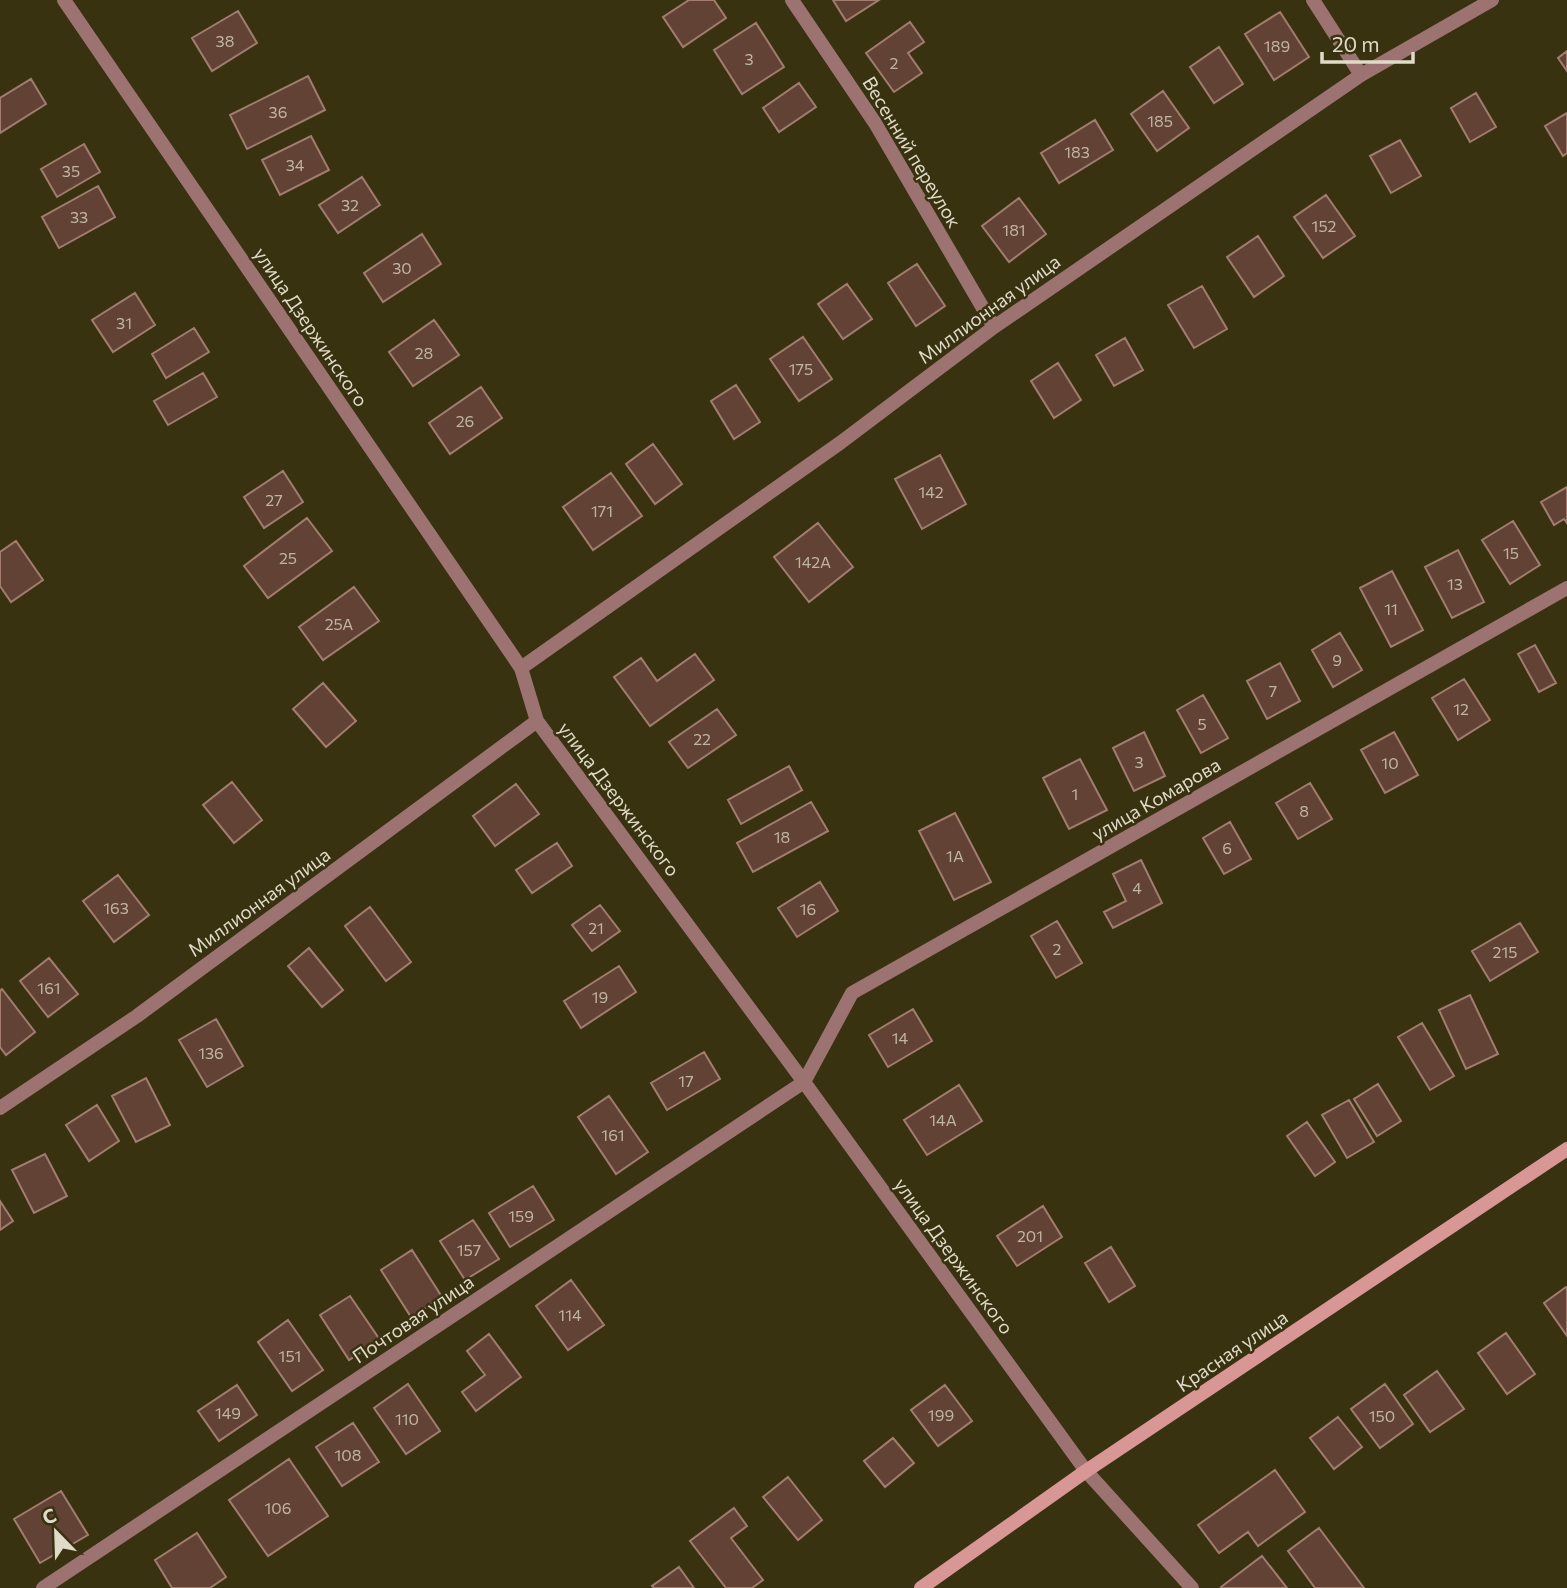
<svg xmlns="http://www.w3.org/2000/svg" width="1567" height="1588" font-family="Commissioner,sans-serif">
<style>
.building{fill:#624235;stroke:#a27d6f;stroke-width:2}
.lines{fill:none;stroke-linecap:round;stroke-linejoin:round}
.minor{stroke:#9c7371;stroke-width:14}
.secondary{stroke:#d89795;stroke-width:14}
.labels{text-anchor:middle;stroke-width:5;stroke-linejoin:round;paint-order:stroke}
.number-label{font-size:16px;fill:#c0b5a3}
.street-label{font-size:19px;fill:#dfdbc8;stroke:#393211}
</style>
<rect width="100%" height="100%" fill="#393211"/>
<path class="building" d="M689 0H714L726 18 683 47 663 17Z
M833 0H879L846 21Z
M238 11 257 43 212 71 192 38Z
M1280 12 1309 57 1274 80 1245 34Z
M910 22 924 42 908 53 922 73 894 92 866 53Z
M756 23 784 67 742 94 714 50Z
M1219 47 1243 84 1214 103 1190 67Z
M1567 51V71L1558 58Z
M308 76 325 110 247 149 230 115Z
M31 79 46 104 0 133V98Z
M799 83 816 107 779 132 763 108Z
M1163 91 1189 128 1157 151 1131 114Z
M1476 93 1496 127 1470 142 1451 108Z
M1567 113V153L1563 156 1545 126Z
M1095 120 1113 150 1059 183 1041 153Z
M311 136 329 170 280 195 262 160Z
M1400 140 1421 176 1391 193 1370 156Z
M84 144 100 172 57 197 41 169Z
M362 177 380 205 338 233 319 205Z
M98 186 115 217 59 248 42 217Z
M1326 195 1355 236 1323 258 1294 217Z
M1019 198 1046 234 1009 262 982 226Z
M422 234 441 264 383 302 364 273Z
M1258 236 1284 276 1254 297 1227 257Z
M917 264 945 306 916 326 888 283Z
M847 284 872 319 843 339 818 304Z
M1202 286 1227 329 1194 348 1168 305Z
M135 293 155 325 113 352 92 320Z
M434 320 459 355 413 386 389 352Z
M194 328 209 352 166 378 152 354Z
M803 337 832 379 799 401 770 359Z
M1125 338 1143 370 1114 386 1096 355Z
M1058 363 1081 400 1054 418 1031 381Z
M203 373 217 397 168 425 154 401Z
M736 385 760 422 734 439 711 401Z
M481 387 502 418 450 454 429 423Z
M653 444 682 484 655 504 626 464Z
M940 455 966 504 922 529 895 479Z
M283 471 303 502 264 528 244 497Z
M611 473 642 516 593 550 563 507Z
M1567 487V523L1564 519 1554 525 1541 502Z
M307 518 332 551 268 598 244 566Z
M1513 521 1540 565 1510 584 1482 540Z
M818 523 853 567 809 602 774 557Z
M16 541 43 580 11 602 0 586V552Z
M1458 550 1484 602 1452 618 1425 567Z
M1392 571 1423 630 1391 647 1360 588Z
M354 587 379 621 323 660 299 627Z
M1340 633 1362 670 1333 687 1312 650Z
M1535 645 1556 683 1539 692 1518 654Z
M695 654 714 680 650 726 614 677 641 658 657 681Z
M1280 663 1300 701 1267 719 1247 681Z
M1464 679 1490 720 1458 740 1432 698Z
M323 683 356 721 326 747 293 709Z
M1203 695 1228 738 1201 753 1177 710Z
M717 709 736 735 688 768 669 742Z
M1144 732 1165 776 1134 791 1113 748Z
M1394 732 1418 775 1385 793 1361 750Z
M1080 759 1107 810 1069 829 1043 778Z
M789 766 802 790 741 824 728 800Z
M232 782 262 820 234 843 203 805Z
M1310 783 1332 819 1298 839 1276 803Z
M516 784 539 814 495 846 473 816Z
M811 802 828 831 753 872 737 843Z
M955 813 991 882 954 900 919 831Z
M1230 822 1251 859 1224 874 1203 838Z
M557 843 572 866 532 893 516 870Z
M1141 860 1162 903 1113 928 1104 912 1126 901 1113 874Z
M118 875 149 915 114 942 83 901Z
M820 882 838 911 797 937 778 908Z
M600 905 620 931 592 951 572 925Z
M370 907 411 962 386 981 345 926Z
M1057 921 1082 963 1056 978 1031 936Z
M1520 923 1538 952 1490 981 1472 951Z
M309 948 343 990 322 1007 288 966Z
M49 958 78 994 48 1017 20 981Z
M619 966 636 992 581 1028 564 1001Z
M2 989 35 1032 6 1055 0 1047V991Z
M1470 995 1498 1054 1466 1069 1439 1010Z
M913 1009 932 1041 888 1067 869 1035Z
M216 1019 243 1066 207 1087 179 1040Z
M1422 1023 1454 1076 1430 1090 1398 1037Z
M704 1052 720 1079 667 1110 651 1083Z
M146 1078 170 1125 136 1142 112 1096Z
M1378 1084 1401 1121 1377 1136 1354 1099Z
M959 1085 982 1121 927 1155 904 1120Z
M609 1096 648 1152 616 1174 578 1117Z
M1349 1100 1374 1142 1347 1158 1322 1115Z
M97 1105 119 1141 89 1161 66 1125Z
M1307 1122 1335 1162 1315 1176 1287 1136Z
M45 1154 67 1196 34 1213 12 1170Z
M533 1186 554 1220 510 1247 489 1213Z
M0 1201 13 1221 0 1230Z
M1043 1206 1062 1237 1017 1266 997 1236Z
M473 1220 499 1259 465 1280 440 1241Z
M1111 1247 1135 1286 1109 1302 1085 1263Z
M412 1250 442 1297 411 1317 381 1270Z
M571 1280 604 1325 568 1350 536 1306Z
M1566 1287 1567 1288V1336L1544 1303Z
M350 1296 380 1340 349 1360 320 1315Z
M288 1320 323 1370 292 1391 258 1342Z
M1506 1333 1535 1374 1507 1394 1478 1353Z
M489 1334 521 1377 476 1411 462 1392 485 1375 467 1351Z
M1437 1371 1464 1409 1430 1432 1404 1395Z
M408 1384 440 1431 406 1454 374 1408Z
M1385 1384 1413 1424 1380 1448 1351 1409Z
M237 1385 257 1415 219 1441 198 1411Z
M945 1385 972 1421 938 1446 911 1410Z
M1338 1417 1362 1447 1334 1469 1310 1438Z
M353 1423 379 1462 342 1486 316 1447Z
M893 1438 914 1463 885 1487 864 1461Z
M289 1459 328 1516 268 1556 229 1500Z
M1275 1470 1305 1512 1258 1546 1248 1532 1219 1553 1198 1525Z
M788 1477 822 1520 798 1540 763 1497Z
M61 1491 88 1535 40 1563 14 1519Z
M734 1508 747 1526 731 1538 763 1580 752 1588H726L690 1541Z
M1319 1528 1364 1588H1315L1288 1551Z
M197 1533 226 1577 210 1588H172L155 1560Z
M1262 1556 1287 1588H1222L1221 1587Z
M679 1567 694 1588H654L652 1586Z"/>
<g class="lines">
<path class="minor" d="M64 0 521 668 537 721 804 1082 1086 1471 1192 1588
M792 0 875 123 994 327
M1313 0 1361 75
M521 668 840 443 994 327 1361 75 1492 0
M0 1108 137 1016 537 721
M43 1588 804 1082 852 993 1567 588"/>
<path class="secondary" d="M921 1588 1086 1471 1567 1149"/>
</g>
<g class="labels">
<g class="number-label">
<text x="225" y="47">38</text>
<text x="1277" y="52">189</text>
<text x="749" y="65">3</text>
<text x="894" y="69">2</text>
<text x="278" y="118">36</text>
<text x="1160" y="127">185</text>
<text x="1077" y="158">183</text>
<text x="295" y="171">34</text>
<text x="71" y="177">35</text>
<text x="350" y="211">32</text>
<text x="79" y="223">33</text>
<text x="1324" y="232">152</text>
<text x="1014" y="236">181</text>
<text x="402" y="274">30</text>
<text x="124" y="329">31</text>
<text x="424" y="359">28</text>
<text x="801" y="375">175</text>
<text x="465" y="427">26</text>
<text x="931" y="498">142</text>
<text x="274" y="506">27</text>
<text x="602" y="517">171</text>
<text x="1511" y="559">15</text>
<text x="288" y="564">25</text>
<text x="813" y="568">142А</text>
<text x="1455" y="590">13</text>
<text x="1391" y="615">11</text>
<text x="339" y="630">25А</text>
<text x="1337" y="666">9</text>
<text x="1273" y="697">7</text>
<text x="1461" y="715">12</text>
<text x="1202" y="730">5</text>
<text x="702" y="745">22</text>
<text x="1139" y="768">3</text>
<text x="1390" y="769">10</text>
<text x="1075" y="800">1</text>
<text x="1304" y="817">8</text>
<text x="782" y="843">18</text>
<text x="1227" y="854">6</text>
<text x="955" y="862">1А</text>
<text x="1137" y="894">4</text>
<text x="116" y="914">163</text>
<text x="808" y="915">16</text>
<text x="596" y="934">21</text>
<text x="1057" y="955">2</text>
<text x="1505" y="958">215</text>
<text x="49" y="994">161</text>
<text x="600" y="1003">19</text>
<text x="900" y="1044">14</text>
<text x="211" y="1059">136</text>
<text x="686" y="1087">17</text>
<text x="943" y="1126">14А</text>
<text x="613" y="1141">161</text>
<text x="521" y="1222">159</text>
<text x="1030" y="1242">201</text>
<text x="469" y="1256">157</text>
<text x="570" y="1321">114</text>
<text x="290" y="1362">151</text>
<text x="228" y="1419">149</text>
<text x="941" y="1421">199</text>
<text x="1382" y="1422">150</text>
<text x="407" y="1425">110</text>
<text x="348" y="1461">108</text>
<text x="278" y="1514">106</text>
</g>
<g class="street-label">
<text transform="translate(912 152) rotate(59)" y="7">Весенний переулок</text>
<text transform="translate(989 309) rotate(-36)" y="7">Миллионная улица</text>
<text transform="translate(311 327) rotate(56)" y="7">улица Дзержинского</text>
<text transform="translate(619 799) rotate(53)" y="7">улица Дзержинского</text>
<text transform="translate(1156 799) rotate(-30)" y="7">улица Комарова</text>
<text transform="translate(259 902) rotate(-36)" y="7">Миллионная улица</text>
<text transform="translate(954 1256) rotate(54)" y="7">улица Дзержинского</text>
<text transform="translate(413 1319) rotate(-34)" y="7">Почтовая улица</text>
<text transform="translate(1232 1351) rotate(-34)" y="7">Красная улица</text>
</g>
</g>
<g transform="translate(56 1532) rotate(337)" stroke="#393211" stroke-width="5" paint-order="stroke">
<path d="M0-5L12 26L0 18L-12 26Z" fill="#dfdbc8"/>
<text y="-10" font-size="19" font-weight="bold" text-anchor="middle" fill="#dfdbc8">С</text>
</g>
<path d="M1322 52v10h91v-10" fill="none" stroke="#dfdbc8" stroke-width="3.5"/>
<text x="1332" y="52" font-size="21" fill="#dfdbc8" stroke="#393211" stroke-width="5" paint-order="stroke">20 m</text>
</svg>
